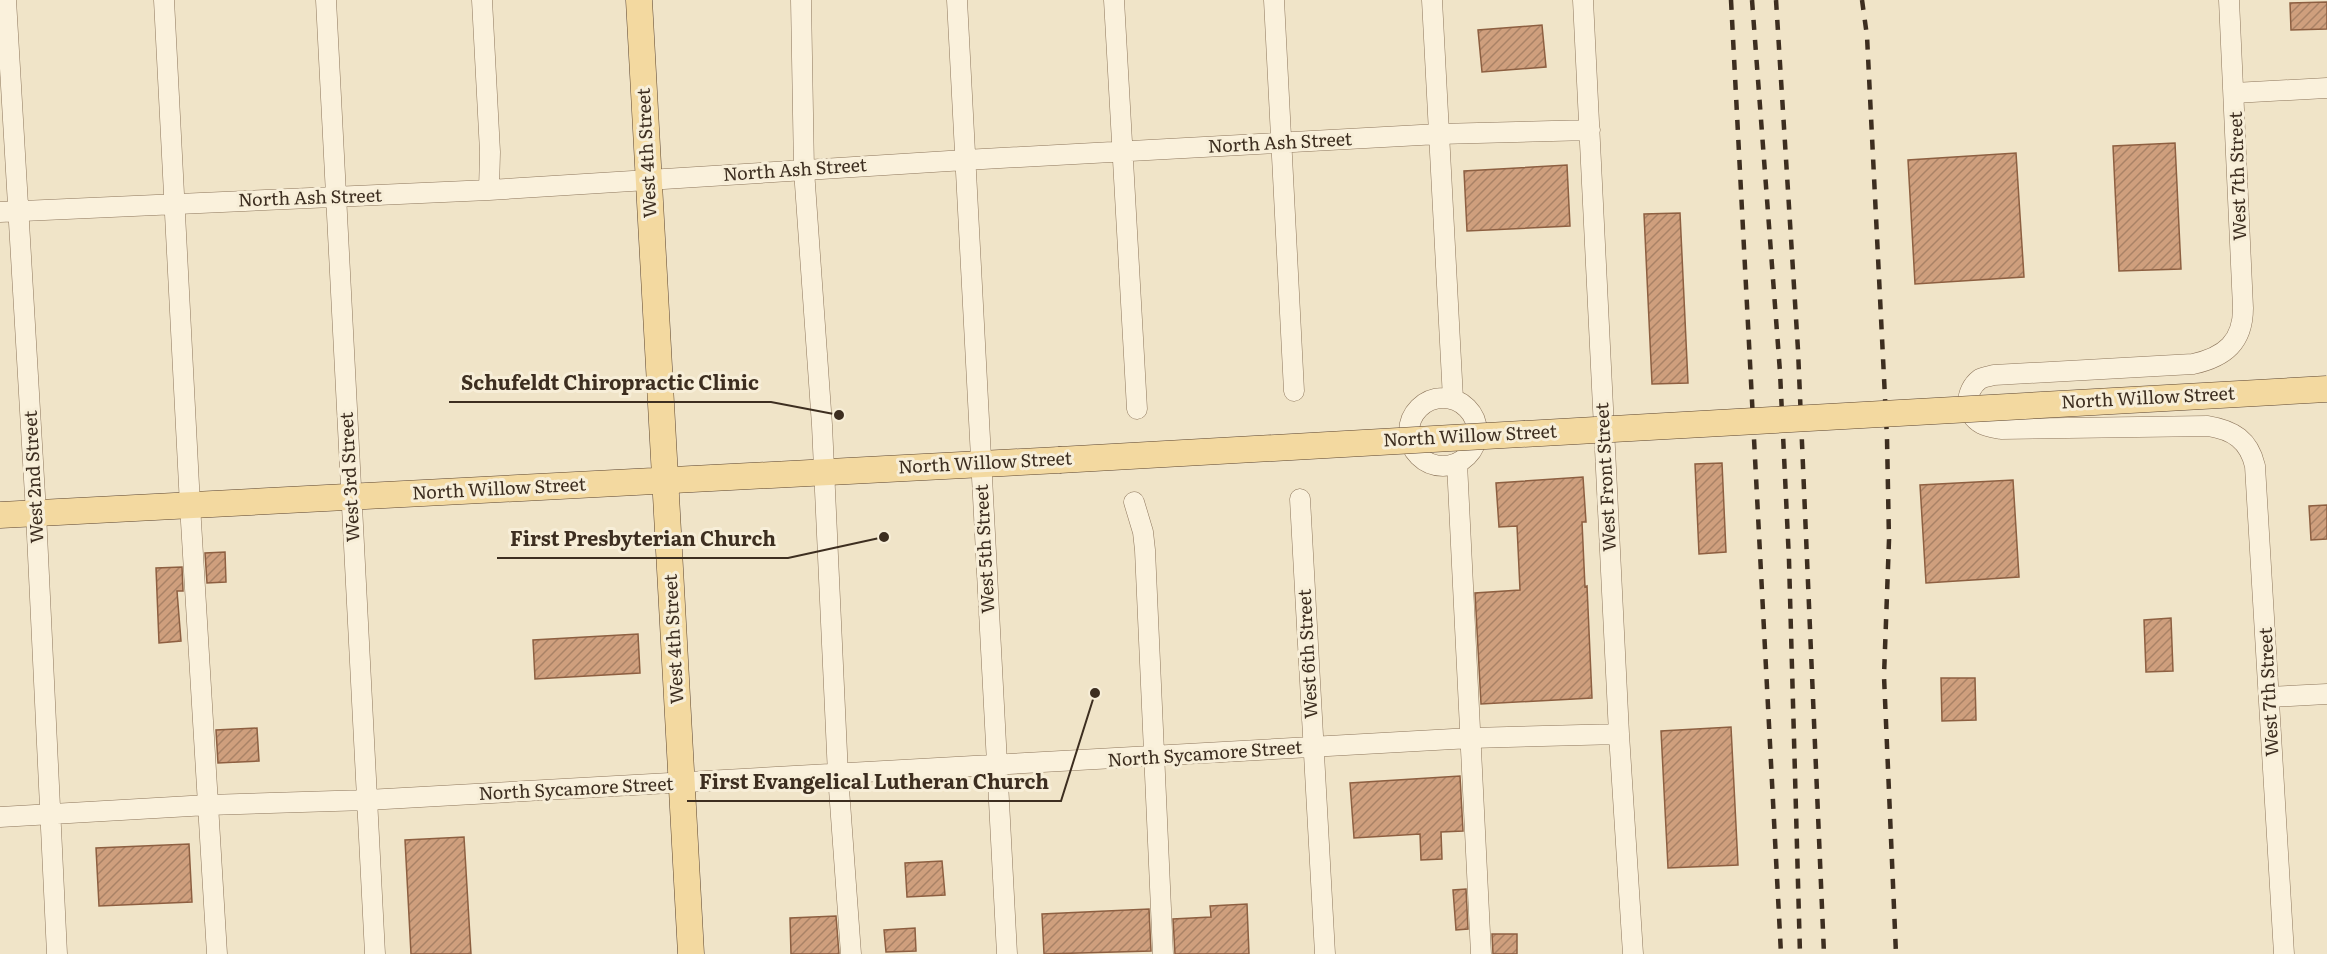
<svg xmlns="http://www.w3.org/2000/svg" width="2327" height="954" font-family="Literata,serif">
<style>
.building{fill:url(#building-hatch);stroke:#8d5f41;stroke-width:1.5}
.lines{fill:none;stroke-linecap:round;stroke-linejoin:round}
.minor-casing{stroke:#8d765c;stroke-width:21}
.major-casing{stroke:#5b4430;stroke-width:27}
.minor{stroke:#faf1dc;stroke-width:20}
.major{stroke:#f3d9a0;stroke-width:26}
.rail{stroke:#3d2e20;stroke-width:4.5;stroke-dasharray:10 10;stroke-linecap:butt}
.major-bridge-casing{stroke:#5b4430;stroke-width:27;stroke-linecap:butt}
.major-bridge{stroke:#f3d9a0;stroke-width:26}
.labels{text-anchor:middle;stroke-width:6;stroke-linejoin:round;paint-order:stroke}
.street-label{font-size:18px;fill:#3d2e20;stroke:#f7eed8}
.leader{fill:none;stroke:#3d2e20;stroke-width:2}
.callout-dot{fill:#3d2e20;stroke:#f7eed8;stroke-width:2}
.callout-label{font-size:20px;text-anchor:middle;font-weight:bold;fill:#3d2e20;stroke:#f7eed8;stroke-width:6;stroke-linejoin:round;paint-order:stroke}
</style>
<defs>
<pattern id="building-hatch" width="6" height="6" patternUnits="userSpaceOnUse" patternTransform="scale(1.5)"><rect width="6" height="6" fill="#cf9f7d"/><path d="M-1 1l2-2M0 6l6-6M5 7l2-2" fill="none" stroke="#a98266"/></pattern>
</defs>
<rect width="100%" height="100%" fill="#f0e4c8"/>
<path class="building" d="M2327 2V29L2291 30 2290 3Z
M1542 25 1546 67 1482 72 1478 30Z
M2175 143 2181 269 2119 271 2113 146Z
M2016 153 2024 277 1915 284 1908 160Z
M1567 165 1570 226 1467 231 1464 171Z
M1680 213 1688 383 1652 384 1644 214Z
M1722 463 1726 552 1699 554 1695 464Z
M1583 477 1586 522H1582L1585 587 1587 586 1592 698 1481 704 1475 593 1520 590 1517 526 1499 527 1496 483Z
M2013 480 2019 577 1926 583 1920 485Z
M2327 505V539L2311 540 2309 506Z
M225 552 226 582 207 583 205 553Z
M182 567 183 591H177L181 641 159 643 156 568Z
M2171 618 2173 671 2146 672 2144 620Z
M638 634 640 673 535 679 533 640Z
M1941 678H1975L1976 720 1942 721Z
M1731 727 1738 865 1668 868 1661 731Z
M257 728 259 761 218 763 216 730Z
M1460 776 1463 831 1441 832 1442 859 1421 860 1420 834 1354 838 1350 783Z
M464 837 471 954H411L405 840Z
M189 844 192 902 99 906 96 848Z
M942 861 945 895 907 897 905 863Z
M1466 889 1468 929 1456 930 1453 890Z
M1247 904 1249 954H1175L1173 919 1211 917 1210 906Z
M1149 909 1151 951 1044 954 1042 914Z
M836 916 839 954H791L790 918Z
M915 928 916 951 886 952 884 930Z
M1492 934H1517V954H1493Z"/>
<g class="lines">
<g class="minor-casing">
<path id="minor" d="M6 0 36 513 57 954
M164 0 190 505 217 954
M326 0 375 954
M482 0 490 152 489 190
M801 0 804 170 822 425 838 775 851 954
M957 0 1007 954
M1114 0 1137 409
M1274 0 1294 391
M1432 0 1453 399
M1583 0 1619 734 1633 954
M2229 0 2243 308C2243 342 2225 357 2193 364L1994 375C1990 376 1984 377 1980 379 1964 391 1964 415 1982 424 1987 427 1995 428 2001 429L2208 426C2233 430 2249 440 2255 466L2284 954
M2234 93 2327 88
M0 212 489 190 965 160 1439 134 1590 130
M1409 432a34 34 0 1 1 68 0a34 34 0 1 1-68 0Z
M1457 463 1481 954
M1300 499 1325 954
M1134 502 1143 532 1145 550 1163 954
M2269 697 2327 694
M0 817 208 805 367 800 1471 738 1619 734"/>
</g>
<g class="major-casing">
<path id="major" d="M639 0 691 954
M0 515 1059 460"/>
</g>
<use href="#minor" class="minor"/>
<use href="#major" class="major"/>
<path class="rail" d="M1731 0 1781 954
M1752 0 1780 372 1789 560 1800 954
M1776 0 1798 350 1824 954
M1862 0 1867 36 1887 438 1889 540 1884 676 1896 954"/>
<g class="major-bridge-casing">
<path id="major-bridge" d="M1059 460 2327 389"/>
</g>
<use href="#major-bridge" class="major-bridge"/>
</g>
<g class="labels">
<g class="street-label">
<text transform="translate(1280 143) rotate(-3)" y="6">North Ash Street</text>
<text transform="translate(647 153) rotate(-93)" y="6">West 4th Street</text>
<text transform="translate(795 170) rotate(-4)" y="6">North Ash Street</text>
<text transform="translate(2238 176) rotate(-92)" y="6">West 7th Street</text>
<text transform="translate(310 198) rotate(-2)" y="6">North Ash Street</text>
<text transform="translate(2148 398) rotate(-3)" y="6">North Willow Street</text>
<text transform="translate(1470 436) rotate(-3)" y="6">North Willow Street</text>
<text transform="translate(985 463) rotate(-3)" y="6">North Willow Street</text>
<text transform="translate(34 477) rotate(-93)" y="6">West 2nd Street</text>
<text transform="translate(350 477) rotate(-93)" y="6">West 3rd Street</text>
<text transform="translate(1606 477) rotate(-93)" y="6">West Front Street</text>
<text transform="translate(499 489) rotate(-3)" y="6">North Willow Street</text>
<text transform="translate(985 549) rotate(-93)" y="6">West 5th Street</text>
<text transform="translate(674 639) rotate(-93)" y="6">West 4th Street</text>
<text transform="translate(1308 654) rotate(-93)" y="6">West 6th Street</text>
<text transform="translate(2269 692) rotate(-93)" y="6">West 7th Street</text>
<text transform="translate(1205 754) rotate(-4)" y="6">North Sycamore Street</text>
<text transform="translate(576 789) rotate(-3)" y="6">North Sycamore Street</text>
</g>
</g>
<path class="leader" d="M839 415L771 402H449M884 537L788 558H497M1095 693L1061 801H687"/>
<g class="callout-dot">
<circle cx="839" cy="415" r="6"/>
<circle cx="884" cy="537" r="6"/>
<circle cx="1095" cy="693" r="6"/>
</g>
<g class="callout-label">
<text x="610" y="390">Schufeldt Chiropractic Clinic</text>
<text x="643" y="546">First Presbyterian Church</text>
<text x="874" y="789">First Evangelical Lutheran Church</text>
</g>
</svg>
